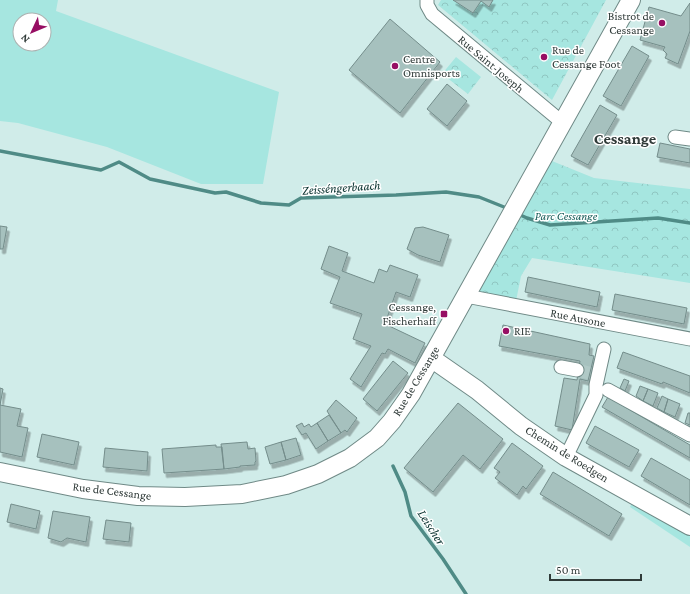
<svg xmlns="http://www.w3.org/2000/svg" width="690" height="594" font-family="'Crimson Pro',serif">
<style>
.grass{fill:#a6e6e0;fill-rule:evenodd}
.park{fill:url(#park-crowns)}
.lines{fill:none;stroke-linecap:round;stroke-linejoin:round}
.stream{stroke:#4f8b86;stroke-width:3.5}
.building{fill:#a6c1be;stroke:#748d8b;filter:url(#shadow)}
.minor-tunnel{stroke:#b0c9c6;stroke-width:13;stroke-dasharray:13 6;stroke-linecap:butt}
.minor-casing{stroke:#6f8986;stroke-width:15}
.secondary-casing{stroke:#6f8986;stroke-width:20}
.minor{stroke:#fff;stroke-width:13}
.secondary{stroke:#fff;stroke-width:18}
.poi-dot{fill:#970e63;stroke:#fff;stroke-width:1.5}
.labels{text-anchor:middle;stroke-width:3;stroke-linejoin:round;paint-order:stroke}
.poi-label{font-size:12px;fill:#303b39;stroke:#fff;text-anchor:start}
.street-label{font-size:12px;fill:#303b39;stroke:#fff}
.park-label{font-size:12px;font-style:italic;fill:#175c58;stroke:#fff}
.water-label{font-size:13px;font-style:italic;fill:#09322f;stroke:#fff}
.district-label{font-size:16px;font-weight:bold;fill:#303b39;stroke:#fff}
</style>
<defs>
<pattern id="park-crowns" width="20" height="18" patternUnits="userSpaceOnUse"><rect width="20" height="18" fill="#a6e6e0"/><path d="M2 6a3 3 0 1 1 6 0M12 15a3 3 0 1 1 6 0" fill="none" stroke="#8fc6c1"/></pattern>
<filter id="shadow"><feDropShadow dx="2.5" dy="4.5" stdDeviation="0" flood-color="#0004"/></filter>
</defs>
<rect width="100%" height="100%" fill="#d0ece9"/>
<path class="grass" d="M0 0H58L56 11 279 92 263 184H201L107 147 18 123 0 121ZM20 20H44V44H20Z
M633 501 690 533V547L630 507Z"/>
<path class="park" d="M441 0H606L552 100 438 5Z
M456 57 481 77 468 94 442 74Z
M552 161 594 178 690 189V283L532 258 521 276 515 306 466 296 541 162Z"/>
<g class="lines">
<path class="stream" d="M0 151 101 170 119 162 150 179 215 193 226 192 261 203 289 205 301 198 396 195 446 192 479 197 509 209
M518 214 527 218 550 225 658 218 690 223
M393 466 405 492 411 516 443 559 466 594"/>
</g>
<path class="building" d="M453 0H493L489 7 481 1 473 13Z
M690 3V31L678 64 665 58 667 54 663 50 665 47 640 40 649 7 681 16Z
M390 19 440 62 400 113 349 70Z
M632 46 649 56 621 106 603 96Z
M447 84 467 101 447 126 427 109Z
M600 105 617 115 588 165 571 156Z
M660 143 690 149V163L657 157Z
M0 226 7 227 3 249H0Z
M423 227 449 235 440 262 418 255 407 249 415 228Z
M329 246 348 253 342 271 374 283 379 269 387 272 390 265 418 275 410 297 396 292 385 324 425 343 415 363 388 349 385 354 382 353 361 387 350 379 371 346 353 339 362 314 330 303 340 277 321 269Z
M528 277 600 292 597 307 525 292Z
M615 294 687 308 684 324 612 310Z
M503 325 590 344 589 355 594 356 588 381 580 379 572 430 555 426 564 378 577 380 580 361 499 346Z
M623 352 690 376V393L663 382 662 384 617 368Z
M393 361 408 373 377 411 363 399Z
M624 379 629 381 625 391 620 388Z
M640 386 648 389 643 401 636 396Z
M0 388 3 389 0 405 21 409 17 426 28 428 22 457 0 452Z
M648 389 658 393 653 406 643 401Z
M662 396 668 399 664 412 657 408Z
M608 397 690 445V458L602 407Z
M668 399 680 404 675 417 664 412Z
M336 400 357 418 347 432 345 430 341 433 327 411Z
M458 403 503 439 480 469 463 455 433 492 404 468Z
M688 413H690V425L685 423Z
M329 415 341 433 328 441 317 423Z
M302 423 304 427 309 424 311 427 317 423 328 441 316 449 306 433 302 435 296 426Z
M595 426 639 450 629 467 586 443Z
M42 434 79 442 74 465 37 457Z
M296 438 301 455 286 460 281 442Z
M247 442 248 449 255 448 256 461 255 462V465L240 466V467L224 469 221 444Z
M281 442 286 460 270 464 265 447Z
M512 443 543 466 526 489 523 486 517 495 495 478 500 472 494 468Z
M216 445V447H222L224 469 164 473 162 449Z
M105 448 148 452 147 471 103 467Z
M651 458 690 480V505L641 476Z
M553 472 622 514 609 536 540 494Z
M11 504 40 511 36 529 7 522Z
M53 511 90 517 86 542 67 538 61 542 48 538Z
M106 520 131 523 129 542 103 539Z"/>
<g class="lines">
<path class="minor-tunnel" d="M577 370 589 373"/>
<g class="minor-casing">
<path id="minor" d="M427 0V5L432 14 563 123
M675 137 690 139
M466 296 690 339
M561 367 577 370
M608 390 690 435
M566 457 596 395V385L604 349"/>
</g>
<g class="secondary-casing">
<path id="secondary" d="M431 358 477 390 521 426 566 457 690 526
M0 472 83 489 138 496 185 497 242 494 286 485 318 474 350 458 377 438 392 421 411 394 631 0"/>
</g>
<use href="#minor" class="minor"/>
<use href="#secondary" class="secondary"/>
</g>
<g class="poi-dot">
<circle cx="662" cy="23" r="4"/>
<circle cx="544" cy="57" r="4"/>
<circle cx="395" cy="66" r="4"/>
<rect x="440" y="310" width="8" height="8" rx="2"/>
<circle cx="506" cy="331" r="4"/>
</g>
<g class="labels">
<g class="poi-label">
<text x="654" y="20" text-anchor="end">Bistrot de<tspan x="654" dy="14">Cessange</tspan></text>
<text x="552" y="54">Rue de<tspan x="552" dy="14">Cessange Foot</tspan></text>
<text x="403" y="63">Centre<tspan x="403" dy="14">Omnisports</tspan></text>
<text x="436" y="311" text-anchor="end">Cessange,<tspan x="436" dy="14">Fischerhaff</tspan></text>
<text x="514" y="335">RIE</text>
</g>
<g class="street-label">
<text transform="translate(491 64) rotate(40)" y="4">Rue Saint-Joseph</text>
<text transform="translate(578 318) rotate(11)" y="4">Rue Ausone</text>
<text transform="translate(416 381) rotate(-59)" y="4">Rue de Cessange</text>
<text transform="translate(567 454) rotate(32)" y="4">Chemin de Roedgen</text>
<text transform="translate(112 491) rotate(7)" y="4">Rue de Cessange</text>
</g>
<g class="park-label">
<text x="566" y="220">Parc Cessange</text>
</g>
<g class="water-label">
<text transform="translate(341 187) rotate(-4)" y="5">Zeisséngerbaach</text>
<text transform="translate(432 527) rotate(57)" y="5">Leischer</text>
</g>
<g class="district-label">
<text x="625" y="144">Cessange</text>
</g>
</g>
<g transform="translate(32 32) rotate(226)"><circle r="19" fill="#ffffff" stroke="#acb1b0"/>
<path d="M0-3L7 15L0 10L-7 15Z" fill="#970e63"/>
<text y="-6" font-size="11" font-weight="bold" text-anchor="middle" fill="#303b39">N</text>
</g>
<path d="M550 574v6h91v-6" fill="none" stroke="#303b39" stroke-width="2"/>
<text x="556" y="574" font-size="12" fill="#303b39" stroke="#ffffff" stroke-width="3" paint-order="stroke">50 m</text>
</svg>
